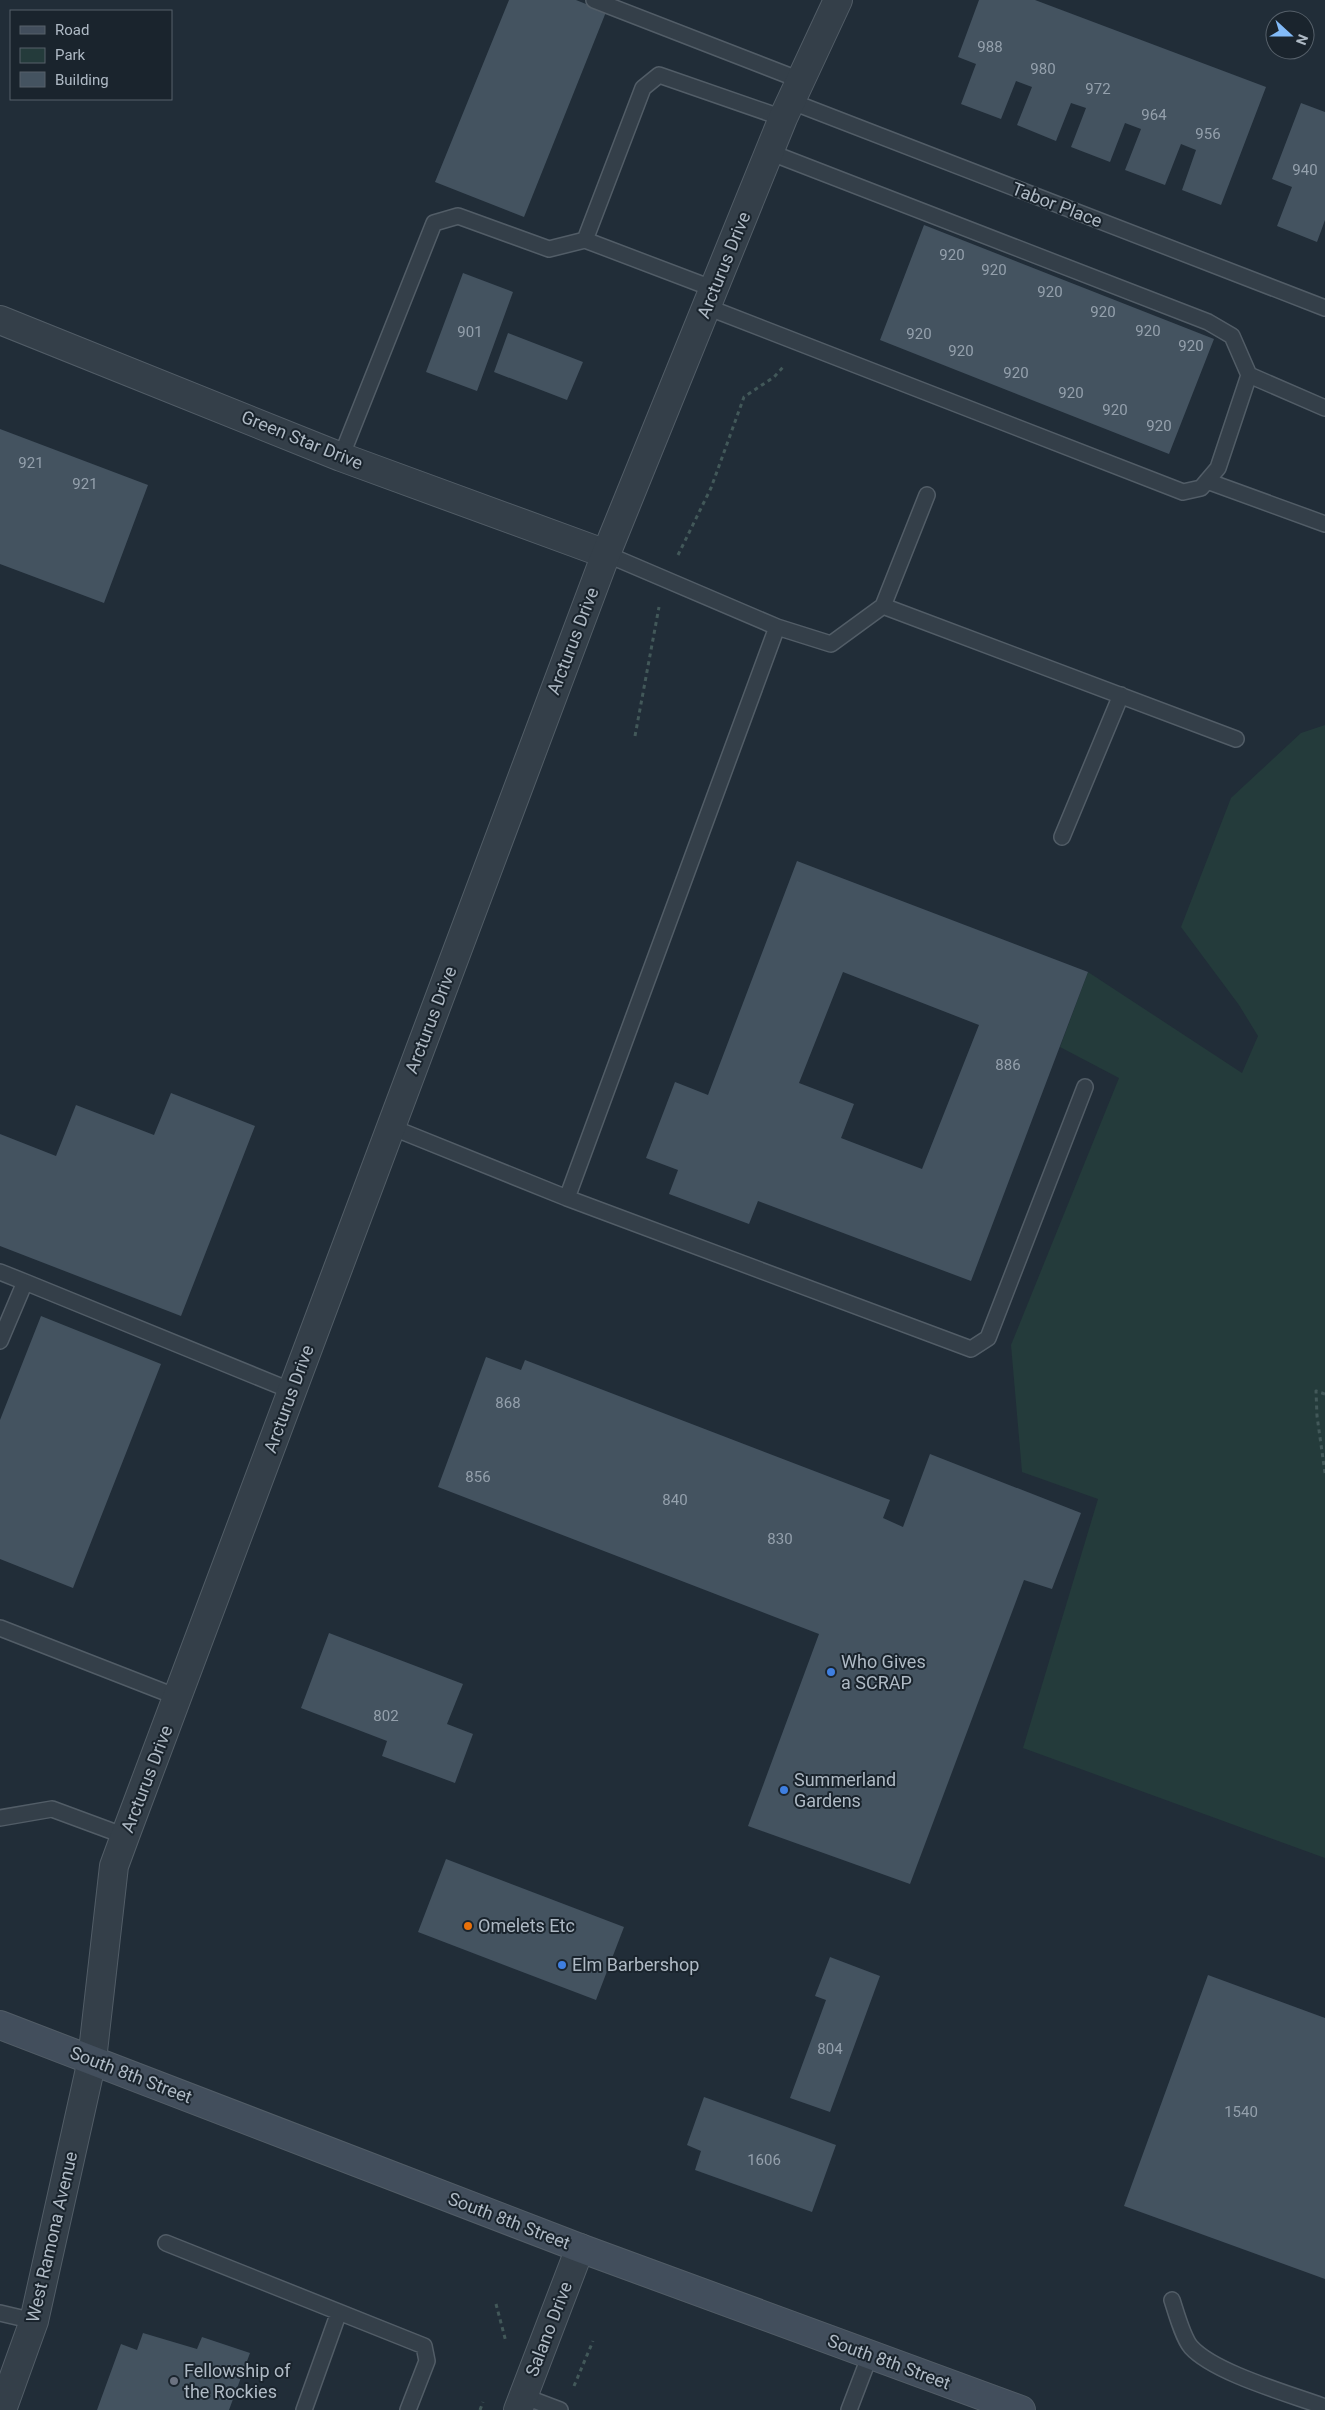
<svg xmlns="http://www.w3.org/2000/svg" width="1325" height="2410" font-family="Roboto,sans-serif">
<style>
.green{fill:#243b3b}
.building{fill:#445360;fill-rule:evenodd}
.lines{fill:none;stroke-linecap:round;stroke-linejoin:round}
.service-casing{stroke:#525d67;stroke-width:18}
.minor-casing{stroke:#525d67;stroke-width:30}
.tertiary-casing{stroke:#525d67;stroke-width:30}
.secondary-casing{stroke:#525d67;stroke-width:30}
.path{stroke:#425859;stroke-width:3;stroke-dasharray:4 4;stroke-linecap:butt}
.service{stroke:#343f49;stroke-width:15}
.minor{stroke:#343f49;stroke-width:28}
.tertiary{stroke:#343f49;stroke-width:28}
.secondary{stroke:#424e5c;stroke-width:28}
.shop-dot{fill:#3f7fe0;stroke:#1a242d;stroke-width:2}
.food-dot{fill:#e8710a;stroke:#1a242d;stroke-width:2}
.worship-dot{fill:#6b7280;stroke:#1a242d;stroke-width:2}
.labels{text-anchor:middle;stroke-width:4;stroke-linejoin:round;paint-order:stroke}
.number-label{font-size:15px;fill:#94a0ac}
.street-label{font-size:18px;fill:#afbac5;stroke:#1a242d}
.poi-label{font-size:18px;fill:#afbac5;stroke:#1a242d;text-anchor:start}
</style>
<rect width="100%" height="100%" fill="#212d38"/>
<path class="green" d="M1325 725V1858L1023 1748 1098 1499 1022 1472 1011 1345 1119 1078 1060 1047 1088 972 1242 1073 1258 1036 1239 1005 1181 927 1231 798 1301 733Z"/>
<path class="building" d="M509 0H576L606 12 524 217 435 182Z
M979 0H1035L1266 87 1221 205 1182 190 1196 150 1181 144 1165 185 1125 170 1141 129 1125 123 1110 162 1071 147 1086 108 1071 103 1056 141 1017 125 1032 87 1016 81 1001 119 961 104 976 64 958 57Z
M1301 103 1325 112V220L1317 242 1277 226 1292 187 1272 179Z
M924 225 1214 339 1169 454 880 340Z
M463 273 513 292 477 391 426 372Z
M508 333 583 362 567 400 494 372Z
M0 429 148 485 104 603 0 564Z
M797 861 1088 972 971 1281 758 1201 749 1224 669 1194 678 1170 646 1158 675 1082 708 1095ZM843 972 979 1025 922 1169 841 1138 854 1104 799 1083Z
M171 1093 255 1126 181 1316 0 1246V1134L56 1156 76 1105 154 1135Z
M41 1316 161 1364 73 1588 0 1559V1420Z
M486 1357 521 1370 525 1360 890 1500 883 1518 903 1527 930 1454 1081 1513 1052 1589 1024 1580 910 1884 748 1826 819 1634 438 1487Z
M329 1633 463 1684 447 1724 473 1734 455 1783 382 1756 387 1741 301 1708Z
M446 1859 624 1927 596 2000 418 1932Z
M830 1957 880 1976 830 2112 790 2098 826 2000 815 1996Z
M1208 1975 1325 2018V2279L1124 2206Z
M704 2097 836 2145 812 2212 695 2170 701 2151 687 2145Z
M143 2333 197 2349 202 2337 250 2353 229 2410H97L121 2344 137 2350Z"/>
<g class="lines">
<g class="service-casing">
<path id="service" d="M594 0 800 80
M790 101 1325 308
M585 240 643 88 659 75 783 118
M707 307 1183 492 1201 488 1218 468 1249 375 1232 336 1208 322 769 152
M1249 375 1325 408
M341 457 434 223 458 216 549 249 585 240 714 289
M1207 481 1325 524
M883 606 927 495
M777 627 831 644 883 606 1236 739
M1062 837 1121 695
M391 1127 567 1198 777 627 606 554
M567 1198 971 1349 988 1338 1085 1087
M0 1272 25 1282
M0 1341 25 1282 292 1391
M0 1628 177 1697
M0 1818 52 1809 125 1836
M166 2243 424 2346 427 2361 408 2410
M1172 2300C1176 2312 1183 2338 1191 2347 1214 2373 1290 2394 1325 2407
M0 2313 34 2321
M523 2396 560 2410
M304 2410 339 2312
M849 2410 870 2355"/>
</g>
<g class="minor-casing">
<path id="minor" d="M0 320 341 457 606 554
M2 2410 34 2321 92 2060
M518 2410 580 2248"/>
</g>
<g class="tertiary-casing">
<path id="tertiary" d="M92 2060 114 1866 125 1836 606 554 783 118 838 0"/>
</g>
<g class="secondary-casing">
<path id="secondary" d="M0 2025 580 2248 1021 2410"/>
</g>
<path class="path" d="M678 555 711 488 744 397 774 377 785 365
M635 736 659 607
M1325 1394 1316 1391 1317 1416 1325 1473
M496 2304 506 2342
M574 2386 593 2341
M480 2410 483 2402"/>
<use href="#service" class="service"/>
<use href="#minor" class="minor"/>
<use href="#tertiary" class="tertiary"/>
<use href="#secondary" class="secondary"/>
</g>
<g class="shop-dot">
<circle cx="831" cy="1672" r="5"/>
<circle cx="784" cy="1790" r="5"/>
<circle cx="562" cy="1965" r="5"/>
</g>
<circle class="food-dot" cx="468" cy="1926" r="5"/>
<circle class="worship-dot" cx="174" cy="2381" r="5"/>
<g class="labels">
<g class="number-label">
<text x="990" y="52">988</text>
<text x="1043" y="74">980</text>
<text x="1098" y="94">972</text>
<text x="1154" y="120">964</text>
<text x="1208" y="139">956</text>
<text x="1305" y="175">940</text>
<text x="952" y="260">920</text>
<text x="994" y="275">920</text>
<text x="1050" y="297">920</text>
<text x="1103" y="317">920</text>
<text x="1148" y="336">920</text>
<text x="470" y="337">901</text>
<text x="919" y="339">920</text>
<text x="1191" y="351">920</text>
<text x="961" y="356">920</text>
<text x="1016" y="378">920</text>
<text x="1071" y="398">920</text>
<text x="1115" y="415">920</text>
<text x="1159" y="431">920</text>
<text x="31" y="468">921</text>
<text x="85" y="489">921</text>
<text x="1008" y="1070">886</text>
<text x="508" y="1408">868</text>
<text x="478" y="1482">856</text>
<text x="675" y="1505">840</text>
<text x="780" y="1544">830</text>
<text x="386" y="1721">802</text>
<text x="830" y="2054">804</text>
<text x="1241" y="2117">1540</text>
<text x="764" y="2165">1606</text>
</g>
<g class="street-label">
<text transform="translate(1057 205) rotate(21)" y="6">Tabor Place</text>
<text transform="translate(724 265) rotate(-68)" y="6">Arcturus Drive</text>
<text transform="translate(302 440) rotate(22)" y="6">Green Star Drive</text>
<text transform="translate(573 641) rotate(-69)" y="6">Arcturus Drive</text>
<text transform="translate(431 1020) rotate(-69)" y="6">Arcturus Drive</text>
<text transform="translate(289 1399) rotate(-70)" y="6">Arcturus Drive</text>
<text transform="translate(147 1779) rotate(-69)" y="6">Arcturus Drive</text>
<text transform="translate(131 2075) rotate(21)" y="6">South 8th Street</text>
<text transform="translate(509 2221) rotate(21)" y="6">South 8th Street</text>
<text transform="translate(52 2237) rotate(-77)" y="6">West Ramona Avenue</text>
<text transform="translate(549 2329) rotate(-69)" y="6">Salano Drive</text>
<text transform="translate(889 2362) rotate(20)" y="6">South 8th Street</text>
</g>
<g class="poi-label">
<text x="841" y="1668">Who Gives<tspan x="841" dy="21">a SCRAP</tspan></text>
<text x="794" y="1786">Summerland<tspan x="794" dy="21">Gardens</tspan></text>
<text x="478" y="1932">Omelets Etc</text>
<text x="572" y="1971">Elm Barbershop</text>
<text x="184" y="2377">Fellowship of<tspan x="184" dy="21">the Rockies</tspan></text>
</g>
</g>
<rect x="10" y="10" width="162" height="90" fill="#1a242d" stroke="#56606a"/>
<rect x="20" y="26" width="25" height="8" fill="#424e5c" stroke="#56606a"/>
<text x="55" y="35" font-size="15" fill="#afbac5">Road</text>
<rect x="20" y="48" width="25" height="15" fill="#243b3b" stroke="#56606a"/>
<text x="55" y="60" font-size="15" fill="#afbac5">Park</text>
<rect x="20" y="72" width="25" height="15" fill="#445360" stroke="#56606a"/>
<text x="55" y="85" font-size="15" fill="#afbac5">Building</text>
<g transform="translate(1290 35) rotate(111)"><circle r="24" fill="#1a242d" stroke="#56606a"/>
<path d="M0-4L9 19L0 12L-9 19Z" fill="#82baf7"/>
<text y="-8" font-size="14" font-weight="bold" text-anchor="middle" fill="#afbac5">N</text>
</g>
</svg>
